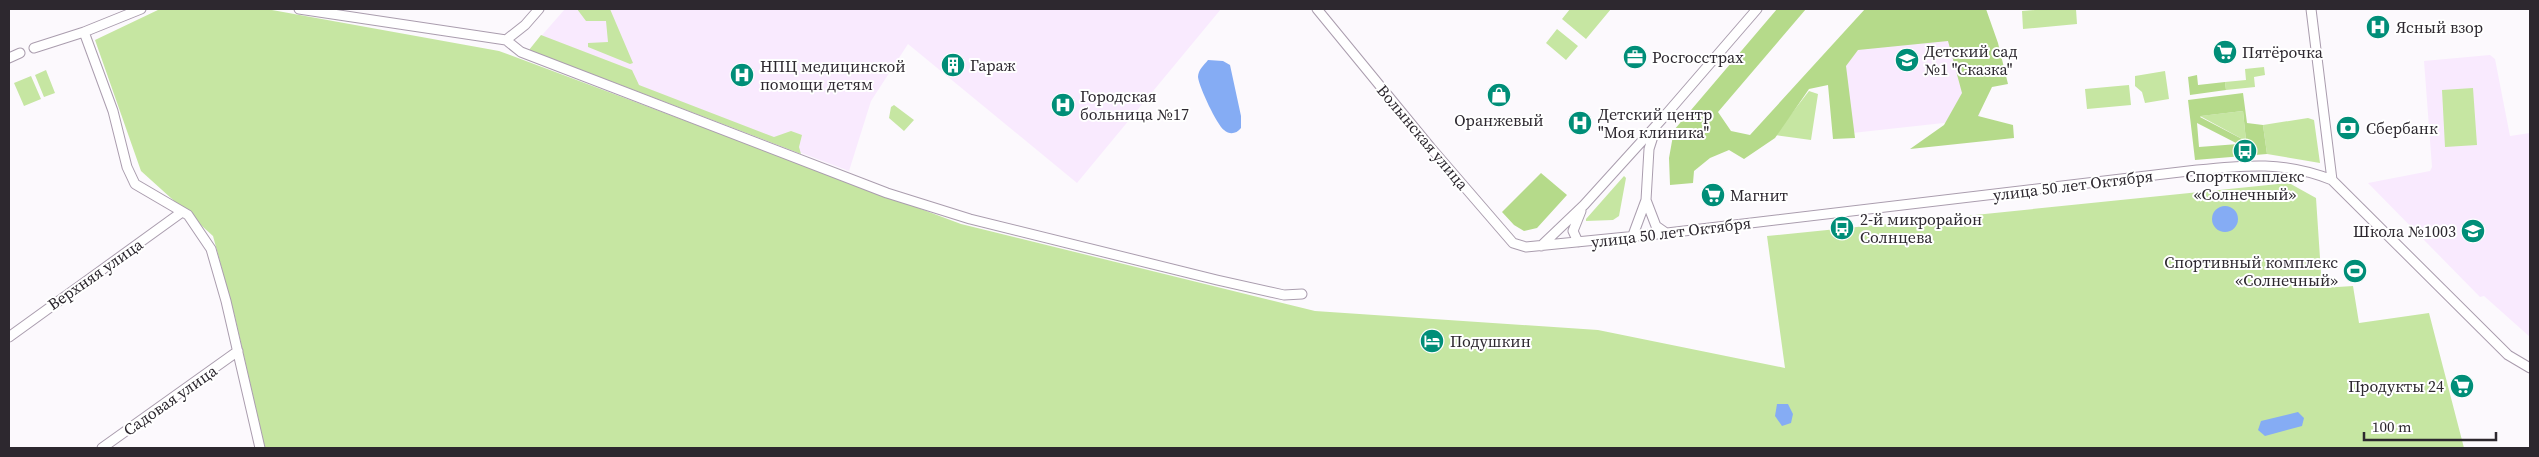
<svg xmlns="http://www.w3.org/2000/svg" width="2539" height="457" font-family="'Source Serif 4',serif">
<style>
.built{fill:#f9eafe}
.green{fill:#c6e6a2}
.forest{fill:#b5da8a;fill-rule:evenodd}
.water{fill:#85acf4}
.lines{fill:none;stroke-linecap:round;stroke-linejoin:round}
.minor-casing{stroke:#aa9dae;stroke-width:11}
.minor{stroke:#fff;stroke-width:9}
.labels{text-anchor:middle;stroke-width:4;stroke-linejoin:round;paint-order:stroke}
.poi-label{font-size:16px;fill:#2d282f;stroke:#fff;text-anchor:start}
.street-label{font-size:16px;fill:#2d282f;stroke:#fff}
</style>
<rect width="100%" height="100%" fill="#fcf9fd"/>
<path class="built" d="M565 9H1221L1077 183 908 44 871 101 849 171 529 50Z
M1882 9 1972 46 1980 119 1834 135 1828 74Z
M2490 55 2495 59 2510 136 2530 133V337L2484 296 2480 297 2368 183 2430 171 2432 167 2424 61Z"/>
<path class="green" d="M160 9 272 10 499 51 961 224 1315 311 1598 330 1785 368 1767 236 2289 183 2316 198 2322 288 2353 286 2359 323 2429 313 2464 448H265L235 317 213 236 141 171 95 40Z
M577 9H610L633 63 630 64 588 47V43L608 42 606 21H586Z
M1570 9H1611L1586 39 1562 19Z
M2047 9H2076L2077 24 2023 29 2022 11Z
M1557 29 1578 46 1566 60 1546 43Z
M541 35 632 70 639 85 774 137 791 131 802 135 799 147 801 154 529 50Z
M2264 67 2265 75 2254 77 2255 87 2226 90 2225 82 2246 80 2245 69Z
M46 70 55 93 44 97 35 75Z
M2165 71 2169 99 2145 103 2142 92 2135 86V76Z
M31 76 41 99 24 106 14 83Z
M2129 85 2131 105 2087 109 2085 89Z
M2473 88 2477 145 2445 147 2442 90Z
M1809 91 1818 94 1811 140 1775 135Z
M894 105 914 120 904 131 889 118 891 107Z
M2243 111 2246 141 2200 116Z
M2308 118 2314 120 2320 163 2267 154 2263 125Z
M1624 176 1626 178 1619 216 1613 220 1586 221V219Z"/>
<path class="forest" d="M1777 9H1806L1718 112 1731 131 1750 135 1865 9H1986L1998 43 2008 84 1992 87 1978 116 2013 125 2014 138 1910 149 1944 125 1962 93 1948 41 1858 50 1846 66 1855 138 1833 139 1828 85 1809 89 1775 138 1744 159 1729 150 1710 158 1694 171 1693 183 1670 185 1669 158 1674 130Z
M2197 75 2198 85 2225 82 2226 90 2190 95 2188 77Z
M2243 93 2247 123 2263 125 2267 154 2195 160 2188 100ZM2243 111 2246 141 2200 117 2201 116ZM2197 123 2238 144 2199 147Z
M1541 173 1567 195 1537 228 1524 231 1514 225 1502 212Z"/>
<path class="water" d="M1208 60 1223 61 1230 65 1241 116V128C1236 134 1230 135 1224 130 1217 125 1199 87 1198 77 1198 70 1204 65 1208 60Z
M2212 219a13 13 0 1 1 26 0a13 13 0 1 1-26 0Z
M1777 404H1788L1793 414 1791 423 1782 426 1775 416Z
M2298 412 2304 418 2302 426 2265 436 2258 430 2261 421Z"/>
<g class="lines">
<g class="minor-casing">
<path id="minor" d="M299 9 506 40 525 25 539 9
M1317 9 1431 148 1513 243 1526 247 1667 233 2197 170C2246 165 2285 161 2332 180L2508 355 2530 368
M2311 9 2332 180
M84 32 113 111 127 167 135 184 188 215 211 249 226 301 260 448
M506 40 521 52 887 193 970 219 1217 280 1284 295 1302 294
M34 48 84 32 141 9
M9 58 20 53
M1646 200 1656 226 1666 233
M1633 235 1646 200 1649 149 1656 127
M1578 242 1573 231 1581 211
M1541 246 1584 205 1662 119 1757 9
M9 337 182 212
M102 448 238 351"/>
</g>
<use href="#minor" class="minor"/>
</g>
<defs>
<g id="hospital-disc" transform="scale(1.25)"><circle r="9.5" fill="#008e78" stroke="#fff"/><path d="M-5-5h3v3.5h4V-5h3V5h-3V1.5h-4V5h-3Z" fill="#fff"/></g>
<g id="supermarket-disc" transform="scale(1.25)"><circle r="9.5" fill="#008e78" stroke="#fff"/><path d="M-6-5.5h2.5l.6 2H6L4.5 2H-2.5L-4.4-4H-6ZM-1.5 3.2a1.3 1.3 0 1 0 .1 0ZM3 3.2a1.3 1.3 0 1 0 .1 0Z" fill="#fff"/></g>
<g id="office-disc" transform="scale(1.25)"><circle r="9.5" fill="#008e78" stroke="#fff"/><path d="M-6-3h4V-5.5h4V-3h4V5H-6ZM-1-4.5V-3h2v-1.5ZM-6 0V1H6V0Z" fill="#fff"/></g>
<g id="school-disc" transform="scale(1.25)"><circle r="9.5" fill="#008e78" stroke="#fff"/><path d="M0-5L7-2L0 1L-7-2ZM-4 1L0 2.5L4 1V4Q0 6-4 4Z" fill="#fff"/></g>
<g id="building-disc" transform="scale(1.25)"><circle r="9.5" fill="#008e78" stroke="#fff"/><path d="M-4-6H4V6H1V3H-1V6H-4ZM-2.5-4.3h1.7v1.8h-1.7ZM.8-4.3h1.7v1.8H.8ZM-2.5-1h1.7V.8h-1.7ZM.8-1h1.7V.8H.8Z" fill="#fff"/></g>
<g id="shop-disc" transform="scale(1.25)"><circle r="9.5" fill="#008e78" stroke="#fff"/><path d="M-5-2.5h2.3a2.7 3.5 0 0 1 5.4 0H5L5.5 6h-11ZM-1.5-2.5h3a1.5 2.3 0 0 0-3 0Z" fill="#fff"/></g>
<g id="bank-disc" transform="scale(1.25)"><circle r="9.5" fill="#008e78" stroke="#fff"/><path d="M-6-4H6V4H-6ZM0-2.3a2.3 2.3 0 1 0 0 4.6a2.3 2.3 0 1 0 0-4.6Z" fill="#fff"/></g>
<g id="bus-disc" transform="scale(1.25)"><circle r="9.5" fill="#008e78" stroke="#fff"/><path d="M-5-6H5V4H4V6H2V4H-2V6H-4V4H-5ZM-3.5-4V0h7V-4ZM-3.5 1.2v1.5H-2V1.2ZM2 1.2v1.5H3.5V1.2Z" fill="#fff"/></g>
<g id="stadium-disc" transform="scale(1.25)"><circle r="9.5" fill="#008e78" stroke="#fff"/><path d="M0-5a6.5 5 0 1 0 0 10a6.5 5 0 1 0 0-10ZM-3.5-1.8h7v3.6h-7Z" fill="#fff"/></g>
<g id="hotel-disc" transform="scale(1.25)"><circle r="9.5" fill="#008e78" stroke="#fff"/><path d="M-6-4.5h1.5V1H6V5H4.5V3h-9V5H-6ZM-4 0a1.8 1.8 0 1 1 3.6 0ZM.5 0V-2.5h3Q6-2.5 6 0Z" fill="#fff"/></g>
</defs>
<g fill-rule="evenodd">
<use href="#hospital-disc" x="2378" y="27"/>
<use href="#supermarket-disc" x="2225" y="52"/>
<use href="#office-disc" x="1635" y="57"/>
<use href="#school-disc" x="1907" y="60"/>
<use href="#building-disc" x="953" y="65"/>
<use href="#hospital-disc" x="742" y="75"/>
<use href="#shop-disc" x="1499" y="95"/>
<use href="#hospital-disc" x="1063" y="105"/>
<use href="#hospital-disc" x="1580" y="123"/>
<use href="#bank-disc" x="2348" y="128"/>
<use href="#bus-disc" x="2245" y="151"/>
<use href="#supermarket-disc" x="1713" y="195"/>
<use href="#bus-disc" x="1842" y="228"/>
<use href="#school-disc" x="2473" y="231"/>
<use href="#stadium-disc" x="2355" y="271"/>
<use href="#hotel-disc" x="1432" y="341"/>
<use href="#supermarket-disc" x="2462" y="386"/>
</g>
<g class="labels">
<g class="poi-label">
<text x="2396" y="33">Ясный взор</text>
<text x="1924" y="57">Детский сад<tspan x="1924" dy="18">№1 "Сказка"</tspan></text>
<text x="2242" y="58">Пятёрочка</text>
<text x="1652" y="63">Росгосстрах</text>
<text x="970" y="71">Гараж</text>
<text x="760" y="72">НПЦ медицинской<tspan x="760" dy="18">помощи детям</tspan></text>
<text x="1080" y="102">Городская<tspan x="1080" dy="18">больница №17</tspan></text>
<text x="1598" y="120">Детский центр<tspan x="1598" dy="18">"Моя клиника"</tspan></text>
<text x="1499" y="126" text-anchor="middle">Оранжевый</text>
<text x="2366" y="134">Сбербанк</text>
<text x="2245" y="182" text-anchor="middle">Спорткомплекс<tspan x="2245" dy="18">«Солнечный»</tspan></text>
<text x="1730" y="201">Магнит</text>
<text x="1860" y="225">2-й микрорайон<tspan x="1860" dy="18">Солнцева</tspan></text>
<text x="2456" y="237" text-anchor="end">Школа №1003</text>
<text x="2338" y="268" text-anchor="end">Спортивный комплекс<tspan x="2338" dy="18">«Солнечный»</tspan></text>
<text x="1450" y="347">Подушкин</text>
<text x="2444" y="392" text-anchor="end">Продукты 24</text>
</g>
<g class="street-label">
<text transform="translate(1423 137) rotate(50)" y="6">Волынская улица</text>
<text transform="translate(2073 185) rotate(-7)" y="6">улица 50 лет Октября</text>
<text transform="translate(1671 232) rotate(-7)" y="6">улица 50 лет Октября</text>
<text transform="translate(95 274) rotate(-35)" y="6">Верхняя улица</text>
<text transform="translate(170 400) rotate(-35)" y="6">Садовая улица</text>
</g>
</g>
<rect width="2539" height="457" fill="none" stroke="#2d282f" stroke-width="20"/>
<path d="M2364 432v8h132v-8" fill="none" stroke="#2d282f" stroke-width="2.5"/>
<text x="2372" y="432" font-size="15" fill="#2d282f" stroke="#ffffff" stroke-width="4" paint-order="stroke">100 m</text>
</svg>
